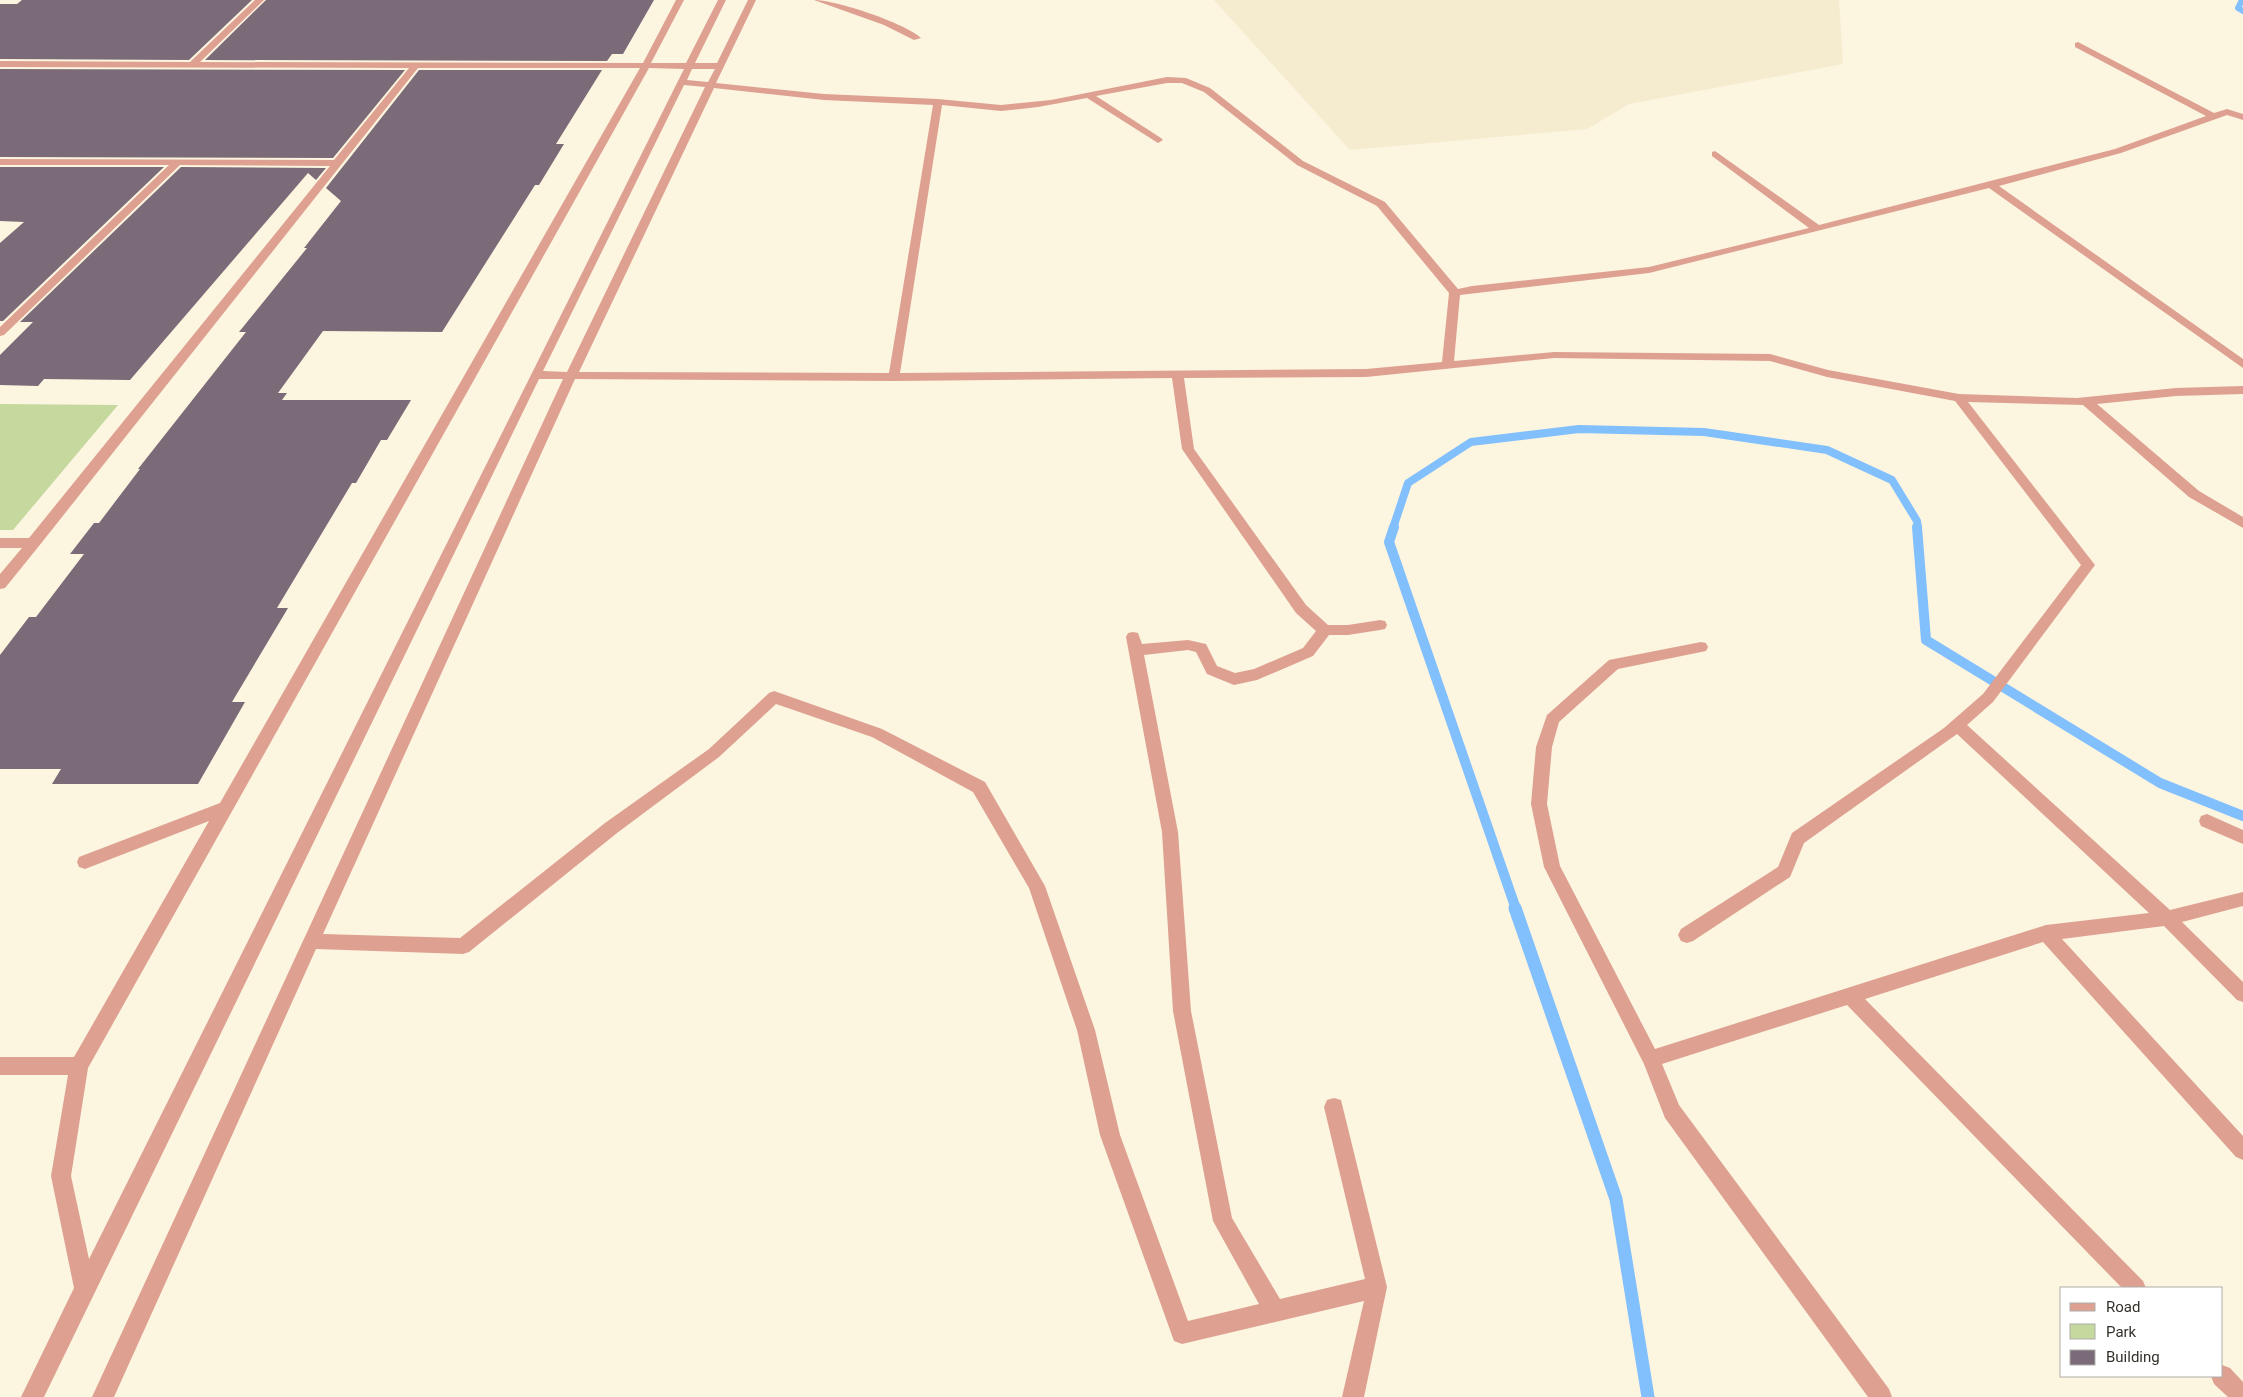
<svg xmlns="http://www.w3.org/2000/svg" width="2243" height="1397" font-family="Roboto,sans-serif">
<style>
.built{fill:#f5ebcf}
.green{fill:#c5d89e}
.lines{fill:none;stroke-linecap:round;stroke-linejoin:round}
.stream-far3{stroke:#82bffd;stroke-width:6}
.stream-far2{stroke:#82bffd;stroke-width:8}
.stream-far1{stroke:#82bffd;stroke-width:10}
.stream{stroke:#82bffd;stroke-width:13}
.building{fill:#7b6a77}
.minor{fill:#dea191;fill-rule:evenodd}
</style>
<rect width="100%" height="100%" fill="#fcf5e0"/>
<path class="built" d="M1214 0H1839L1843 64 1629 104 1587 129 1350 150Z"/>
<path class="green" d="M0 404 118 405 13 530H0Z"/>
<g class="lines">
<path class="stream-far3" d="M2242 0 2238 8 2243 11"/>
<path class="stream-far2" d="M1393 528 1408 483 1471 442 1579 429 1704 432 1827 450 1892 480 1917 521 1918 528"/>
<path class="stream-far1" d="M1394 527 1389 542 1516 909
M1917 527 1926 640 2160 783 2243 816"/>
<path class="stream" d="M1515 908 1616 1199 1648 1397"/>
</g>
<path class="building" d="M22 0H252L189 60 0 59V4H17Z
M266 0H654L623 54H612L607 61 205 60Z
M0 69 405 70 333 158 0 157Z
M419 70H602L556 144H564L539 185H535L442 332 323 331 278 393H287L282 400H411L387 440H381L356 483H352L277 608H288L232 702H245L198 784H52L61 769H0V655L29 617H36L84 554H70L94 523H99L140 469H138L246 332H239L307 248H304L341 201 326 188Z
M0 167H164L3 321H0V243L24 222 0 221Z
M181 167 326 168 316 180 308 173 130 380 44 379 38 386 0 385V355L33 322H20Z"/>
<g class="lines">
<path class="minor" d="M255 0H264L200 62 643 63 676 0H684L651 63H686L718 0H726L695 63H717L748 0H756L716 83 824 94 938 99 1001 105 1051 100 1167 77 1186 78 1210 88 1303 161 1385 202 1458 289 1472 286 1649 267 1809 228 1712 156V152L1715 151 1819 225 2115 149 2206 116 2075 47V43L2078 42 2214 113 2227 109 2243 114V120L2227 115 2121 153 1999 186 2243 359V368L1989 188 1649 273 1460 295 1454 361 1554 352 1770 354 1828 370 1959 394 2077 398 2176 388 2243 386V394L2176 396 2097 404 2199 491 2243 517V528L2189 497 2083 405 1968 402 2095 565 1993 702 1967 725 2170 910 2243 892V906L2182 922 2243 982V1002L2237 1000 2164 926 2062 939 2243 1136V1160L2236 1157 2043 942 1865 999 2143 1281 2146 1288H2122L1847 1005 1662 1064 1679 1105 1889 1389 1892 1397H1868L1665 1118 1644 1064 1544 867 1531 804 1536 747 1547 715 1609 660 1701 642 1706 643 1708 647 1706 651 1618 669 1559 722 1552 747 1547 804 1560 866 1655 1049 2046 925 2149 913 1957 734 1804 843 1790 877 1693 941 1687 943 1681 941 1678 935 1681 929 1778 867 1792 833 1944 728 1983 694 2081 565 1955 401 1827 377 1770 361 1554 358 1366 377 1184 378 1194 449 1306 605 1328 625H1348L1380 620 1385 621 1387 625 1385 629 1380 630 1348 635H1329L1313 656 1257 680 1234 685 1207 674 1196 652 1188 650 1144 655 1178 832 1191 1011 1232 1218 1280 1299 1365 1279 1324 1107 1327 1100 1334 1098 1341 1100 1387 1287 1364 1397H1342L1364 1301 1182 1344 1174 1341 1100 1135 1077 1030 1029 888 973 792 872 737 776 704 719 757 617 833 469 952 463 954 316 949 114 1397H92L563 379H539L44 1397H21L74 1288 51 1176 68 1075H0V1057H74L209 821 85 869 79 867 77 862 79 857 220 803 640 68H418L39 546 5 588 0 589V574L22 548H0V538H29L330 166 180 165 4 335 0 336V327L169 165H0V159L334 160 409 68 0 67V61L190 62ZM649 68 684 69 89 1259 71 1176 88 1068ZM692 69H715L708 82 687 80ZM1167 83H1182L1204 92 1297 165 1377 206 1449 293 1442 362 1366 369 900 373 942 105 1001 111 1038 107 1087 98 1158 143 1163 140 1161 138 1096 96ZM684 85 705 87 567 372 543 371ZM714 88 824 100 933 105 889 373 579 372ZM1172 378 1182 449 1296 613 1316 631 1303 648 1254 669 1235 673 1217 666 1206 644 1188 640 1142 644 1138 633 1133 632 1128 633 1126 637 1162 832 1173 1011 1213 1221 1259 1304 1188 1321 1120 1135 1095 1030 1045 886 985 782 882 729 774 691 769 693 709 749 605 823 460 938 323 934 575 379 894 381Z
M814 0C836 0 905 23 921 38L914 40 884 25Z
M2207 814 2243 830V844L2201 826 2199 821 2201 816Z
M2222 1365 2230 1368 2243 1382V1397H2228L2214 1384 2211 1376H2222Z"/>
</g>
<rect x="2060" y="1287" width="162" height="90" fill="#ffffff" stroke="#aeadaa"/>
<rect x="2070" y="1303" width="25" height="8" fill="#dea191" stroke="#aeadaa"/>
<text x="2106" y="1312" font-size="15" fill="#34312a">Road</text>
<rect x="2070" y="1324" width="25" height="15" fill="#c5d89e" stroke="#aeadaa"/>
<text x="2106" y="1337" font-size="15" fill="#34312a">Park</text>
<rect x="2070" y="1350" width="25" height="15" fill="#7b6a77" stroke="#aeadaa"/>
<text x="2106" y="1362" font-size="15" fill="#34312a">Building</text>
</svg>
